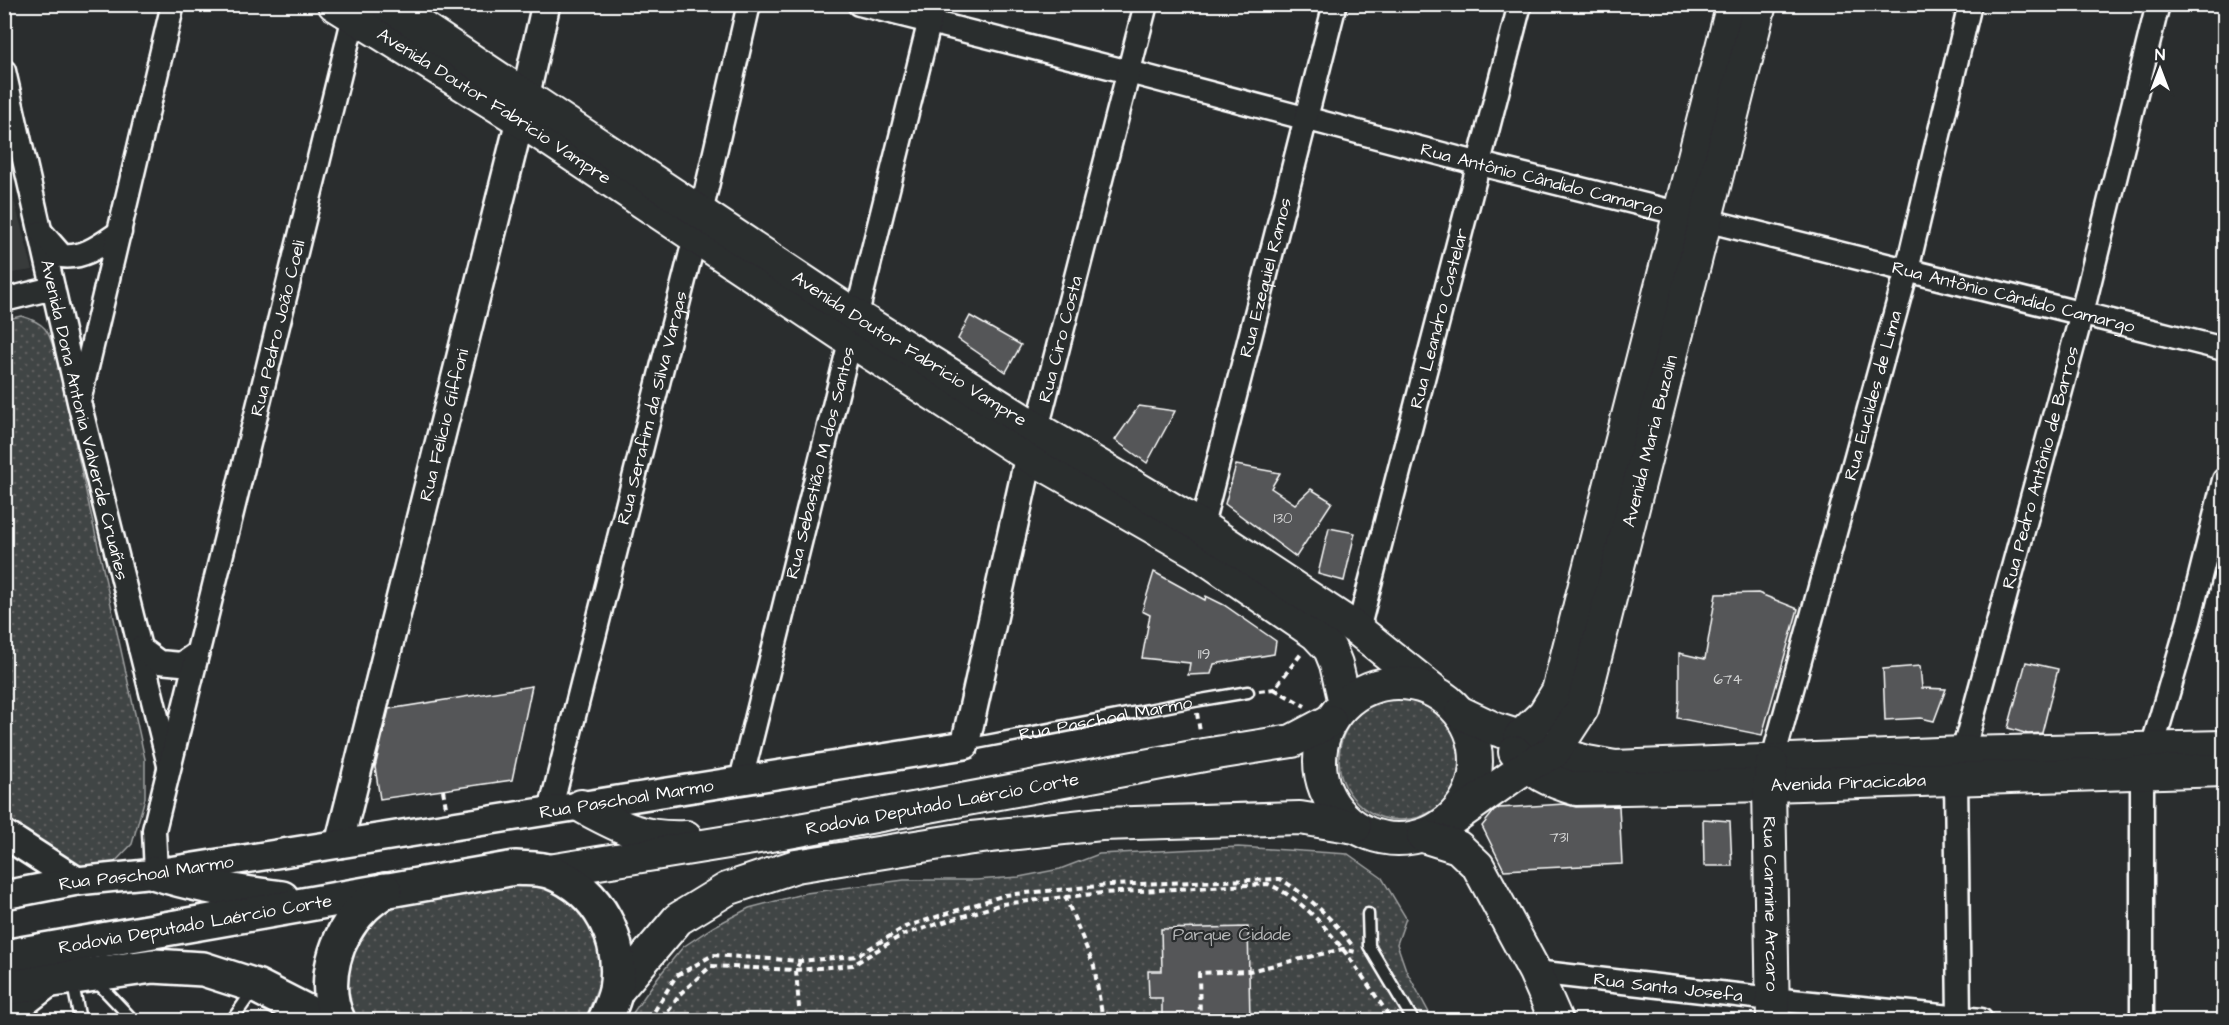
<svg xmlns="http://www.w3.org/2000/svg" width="2229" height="1025" font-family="'Architects Daughter',sans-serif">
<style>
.built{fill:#373a3b}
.green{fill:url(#green-dots);stroke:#a0a2a2;stroke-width:1.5}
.building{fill:#555758;stroke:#fff;stroke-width:1.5}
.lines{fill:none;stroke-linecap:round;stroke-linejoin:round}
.service-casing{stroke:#fff;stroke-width:15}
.minor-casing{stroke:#fff;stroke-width:27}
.tertiary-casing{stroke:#fff;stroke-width:32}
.secondary-casing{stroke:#fff;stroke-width:36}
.primary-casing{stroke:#fff;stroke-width:38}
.path{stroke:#fff;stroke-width:4;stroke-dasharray:6 4.5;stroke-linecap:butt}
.service{stroke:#2a2d2e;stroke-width:10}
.minor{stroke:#2a2d2e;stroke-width:22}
.tertiary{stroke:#2a2d2e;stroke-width:27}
.secondary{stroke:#2a2d2e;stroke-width:32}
.primary{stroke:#2a2d2e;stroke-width:33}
.labels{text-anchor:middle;stroke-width:4.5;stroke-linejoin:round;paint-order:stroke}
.number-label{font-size:15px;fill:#d4d5d5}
.street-label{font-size:18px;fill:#fff;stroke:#2a2d2e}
.park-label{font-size:18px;fill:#b3b4b5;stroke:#2a2d2e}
</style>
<defs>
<pattern id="green-dots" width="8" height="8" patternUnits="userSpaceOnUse" patternTransform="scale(1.5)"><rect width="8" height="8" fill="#414445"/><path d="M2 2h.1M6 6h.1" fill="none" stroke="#5e6061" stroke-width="1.8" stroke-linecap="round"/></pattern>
</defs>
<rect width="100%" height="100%" fill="#2a2d2e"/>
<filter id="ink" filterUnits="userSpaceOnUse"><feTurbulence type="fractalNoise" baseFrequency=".0167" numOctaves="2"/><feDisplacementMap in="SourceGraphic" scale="12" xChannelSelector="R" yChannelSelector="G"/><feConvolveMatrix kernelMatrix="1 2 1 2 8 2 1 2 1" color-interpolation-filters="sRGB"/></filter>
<g filter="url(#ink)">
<path class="built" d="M4 163 33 270 5 274H4Z"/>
<path class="green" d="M21 316C50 324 49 334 57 360L145 759V798L132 844 111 866H74L5 826 4 320Z
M1339 759a61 61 0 1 1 122 0a61 61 0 1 1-122 0Z
M1238 847 1348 854 1382 878 1406 918 1397 944 1406 970 1433 1020H628L658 977 683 947 713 927 749 908 806 893 904 880H976L1019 877 1060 869 1099 854Z
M535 883 564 891 596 921 605 968 585 1020H351L341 987 353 936 391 904Z"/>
<path class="building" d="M970 316 1021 345 1006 372 958 339Z
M1139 406 1175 411 1147 463 1115 440Z
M1236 465 1280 473 1271 488 1295 504 1311 489 1332 502 1296 557 1225 504Z
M1329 528 1355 533 1344 581 1318 574Z
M1154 572 1205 600 1206 596 1224 605 1276 641 1274 654 1214 664 1211 674 1188 675 1190 663 1142 658 1150 615 1142 611Z
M1758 593 1798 609 1762 735 1677 718 1679 699V653L1705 659 1716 594Z
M2026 662 2058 669 2042 733 2028 734 2008 728Z
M1920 666 1922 688 1946 689 1934 721 1921 718 1885 720 1883 669Z
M532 686 512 780 380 799 375 767 389 709Z
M1564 804 1576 807 1619 806 1622 864 1504 870 1482 826 1494 811 1499 808Z
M1703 819 1730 821 1732 866H1704Z
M1248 927 1250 1020H1162V998H1149L1148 971H1162L1161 929Z"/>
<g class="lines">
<g class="service-casing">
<g id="service">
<path id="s1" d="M966 745 1195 701 1248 692"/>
<path d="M1368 914 1369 946 1413 1020"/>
<path d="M72 979 80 1020"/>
<path d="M95 980 133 1020"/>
<path d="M232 1020 254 989"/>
</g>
</g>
<g class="minor-casing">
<g id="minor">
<path id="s2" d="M859 4 1129 72 1480 164 2224 349"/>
<path id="s3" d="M4 71 79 402 169 765"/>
<path d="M41 232 62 256C84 259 102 244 120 232"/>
<path d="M4 300 53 288"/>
<path d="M80 397 173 4"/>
<path id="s4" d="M1037 429 1146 4"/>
<path id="s5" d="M1198 541 1335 4"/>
<path id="s6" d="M1358 630 1520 4"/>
<path d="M140 648 159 662 181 664 197 653"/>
<path id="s7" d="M1772 762 1907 270 1970 4"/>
<path id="s8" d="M741 780 934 4"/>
<path id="s9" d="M550 811 701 213 749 4"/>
<path id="s10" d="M156 873 154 830 357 4"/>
<path id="s11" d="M1535 972 1772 999 1981 1020"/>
<path id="s12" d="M1959 1020 1956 778 2082 313 2158 4"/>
<path d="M2142 1020V774L2152 748 2189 621 2224 480"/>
</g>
</g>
<g class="tertiary-casing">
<g id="tertiary">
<path d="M4 834 77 881"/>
<path id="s13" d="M339 844 520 120 546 4"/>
<path id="s14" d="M4 895 77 881 156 873 965 745 1029 456 1035 436"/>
<path d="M4 1018 53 980"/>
</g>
</g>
<g class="secondary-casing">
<g id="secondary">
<path id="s15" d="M334 4 520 120 850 340 1029 456 1195 551 1316 634 1330 649 1336 664 1345 703"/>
<path id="s16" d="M387 4 856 316 1037 429 1202 527 1358 630 1433 690"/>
<circle cx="1398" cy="761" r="78"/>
<path d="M1461 713 1495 729 1520 737 1554 752 1587 762 1615 767 1963 753 2224 747"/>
<path d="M1520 737 1544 714 1558 691 1733 4"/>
<path id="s17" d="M1515 752C1534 774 1549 781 1576 789L1769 785 2224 770"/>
<path id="s18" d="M1772 764 1769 785 1773 1020"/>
<path d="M581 806C620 827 640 839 686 837"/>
<path id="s19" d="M1452 819 1527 766 1554 752 1582 709 1760 4"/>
<path d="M1423 836 1458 847 1478 866 1535 972 1556 1020"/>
<path id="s20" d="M549 871 783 833 1204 755 1292 741 1330 721"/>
<path d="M616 992 678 919 727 889 796 866 972 838 1101 824 1300 818 1355 827"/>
</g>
</g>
<g class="primary-casing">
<g id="primary">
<path d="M156 873C197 886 239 893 282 898"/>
<path id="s21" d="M4 957 515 868C526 869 541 868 551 872 600 891 624 940 616 990 614 1000 609 1011 605 1020"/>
<path d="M4 989 53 980 153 966 203 969 256 986 305 1011 315 1020"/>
<path d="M338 1020C321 983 335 936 363 908 370 901 378 896 385 890"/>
</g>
</g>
<path class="path" d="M1274 689 1305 706
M1259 691 1274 689 1301 654
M1197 713 1200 732
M443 790 446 807
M1065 896 1094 966 1103 1020
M800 961 796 970 800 1020
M649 1020 676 976 713 955 800 961 857 956 905 927 1005 895 1110 885 1280 879C1308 895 1336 922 1354 948
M662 1020 681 993 711 966 796 970 853 965 902 935 1002 904 1102 893 1268 884C1322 907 1360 974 1392 1020
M1200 1020 1199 973 1249 971 1343 949 1356 952"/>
<use href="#service" class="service"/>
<use href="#minor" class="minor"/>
<use href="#tertiary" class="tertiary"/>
<use href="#secondary" class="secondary"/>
<use href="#primary" class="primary"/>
</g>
</g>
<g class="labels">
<g class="number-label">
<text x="1283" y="523">130</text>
<text x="1204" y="659">119</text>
<text x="1728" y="684">674</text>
<text x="1559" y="842">731</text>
</g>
<g class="street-label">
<text dy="6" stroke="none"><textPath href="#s15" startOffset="190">Avenida Doutor Fabricio Vampre</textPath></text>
<text dy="6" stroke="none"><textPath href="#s2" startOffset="705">Rua Antônio Cândido Camargo</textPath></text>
<text dy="6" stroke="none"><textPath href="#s5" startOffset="272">Rua Ezequiel Ramos</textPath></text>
<text dy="6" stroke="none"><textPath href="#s2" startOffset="1191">Rua Antônio Cândido Camargo</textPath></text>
<text dy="6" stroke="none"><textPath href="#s6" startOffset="322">Rua Leandro Castelar</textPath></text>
<text dy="6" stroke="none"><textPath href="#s10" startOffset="560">Rua Pedro João Coeli</textPath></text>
<text dy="6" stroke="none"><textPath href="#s4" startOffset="93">Rua Ciro Costa</textPath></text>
<text dy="6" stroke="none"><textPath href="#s16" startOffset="626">Avenida Doutor Fabricio Vampre</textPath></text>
<text dy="6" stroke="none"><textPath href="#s7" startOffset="380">Rua Euclides de Lima</textPath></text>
<text dy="6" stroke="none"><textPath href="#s9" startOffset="416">Rua Serafim da Silva Vargas</textPath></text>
<text dy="6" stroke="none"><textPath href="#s3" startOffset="358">Avenida Dona Antonia Valverde Cruañes</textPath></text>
<text dy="6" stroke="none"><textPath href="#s13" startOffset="432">Rua Felício Giffoni</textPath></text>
<text dy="6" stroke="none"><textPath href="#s19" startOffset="450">Avenida Maria Buzolin</textPath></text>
<text dy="6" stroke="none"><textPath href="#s8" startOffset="327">Rua Sebastião M dos Santos</textPath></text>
<text dy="6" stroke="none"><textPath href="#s12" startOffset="564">Rua Pedro Antônio de Barros</textPath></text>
<text dy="6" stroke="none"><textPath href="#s1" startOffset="142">Rua Paschoal Marmo</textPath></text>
<text dy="6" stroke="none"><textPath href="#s17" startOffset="345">Avenida Piracicaba</textPath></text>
<text dy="6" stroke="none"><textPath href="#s14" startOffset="630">Rua Paschoal Marmo</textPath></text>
<text dy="6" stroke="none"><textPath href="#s20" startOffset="399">Rodovia Deputado Laércio Corte</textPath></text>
<text dy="6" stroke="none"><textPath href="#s14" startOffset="144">Rua Paschoal Marmo</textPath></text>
<text dy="6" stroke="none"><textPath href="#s18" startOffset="140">Rua Carmine Arcaro</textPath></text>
<text dy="6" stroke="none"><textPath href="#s21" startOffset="194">Rodovia Deputado Laércio Corte</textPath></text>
<text dy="6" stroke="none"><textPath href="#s11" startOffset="134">Rua Santa Josefa</textPath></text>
</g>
<g class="park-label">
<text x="1232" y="940">Parque Cidade</text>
</g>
</g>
<rect width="2229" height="1025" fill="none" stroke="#2a2d2e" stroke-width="24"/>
<rect x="12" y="12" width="2205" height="1001" fill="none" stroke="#fff" stroke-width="2" filter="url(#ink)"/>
<g transform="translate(2160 69)" stroke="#2a2d2e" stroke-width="4.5" paint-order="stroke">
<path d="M0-4.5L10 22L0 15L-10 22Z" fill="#ffffff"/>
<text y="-9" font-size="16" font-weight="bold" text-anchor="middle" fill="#ffffff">N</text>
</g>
</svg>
